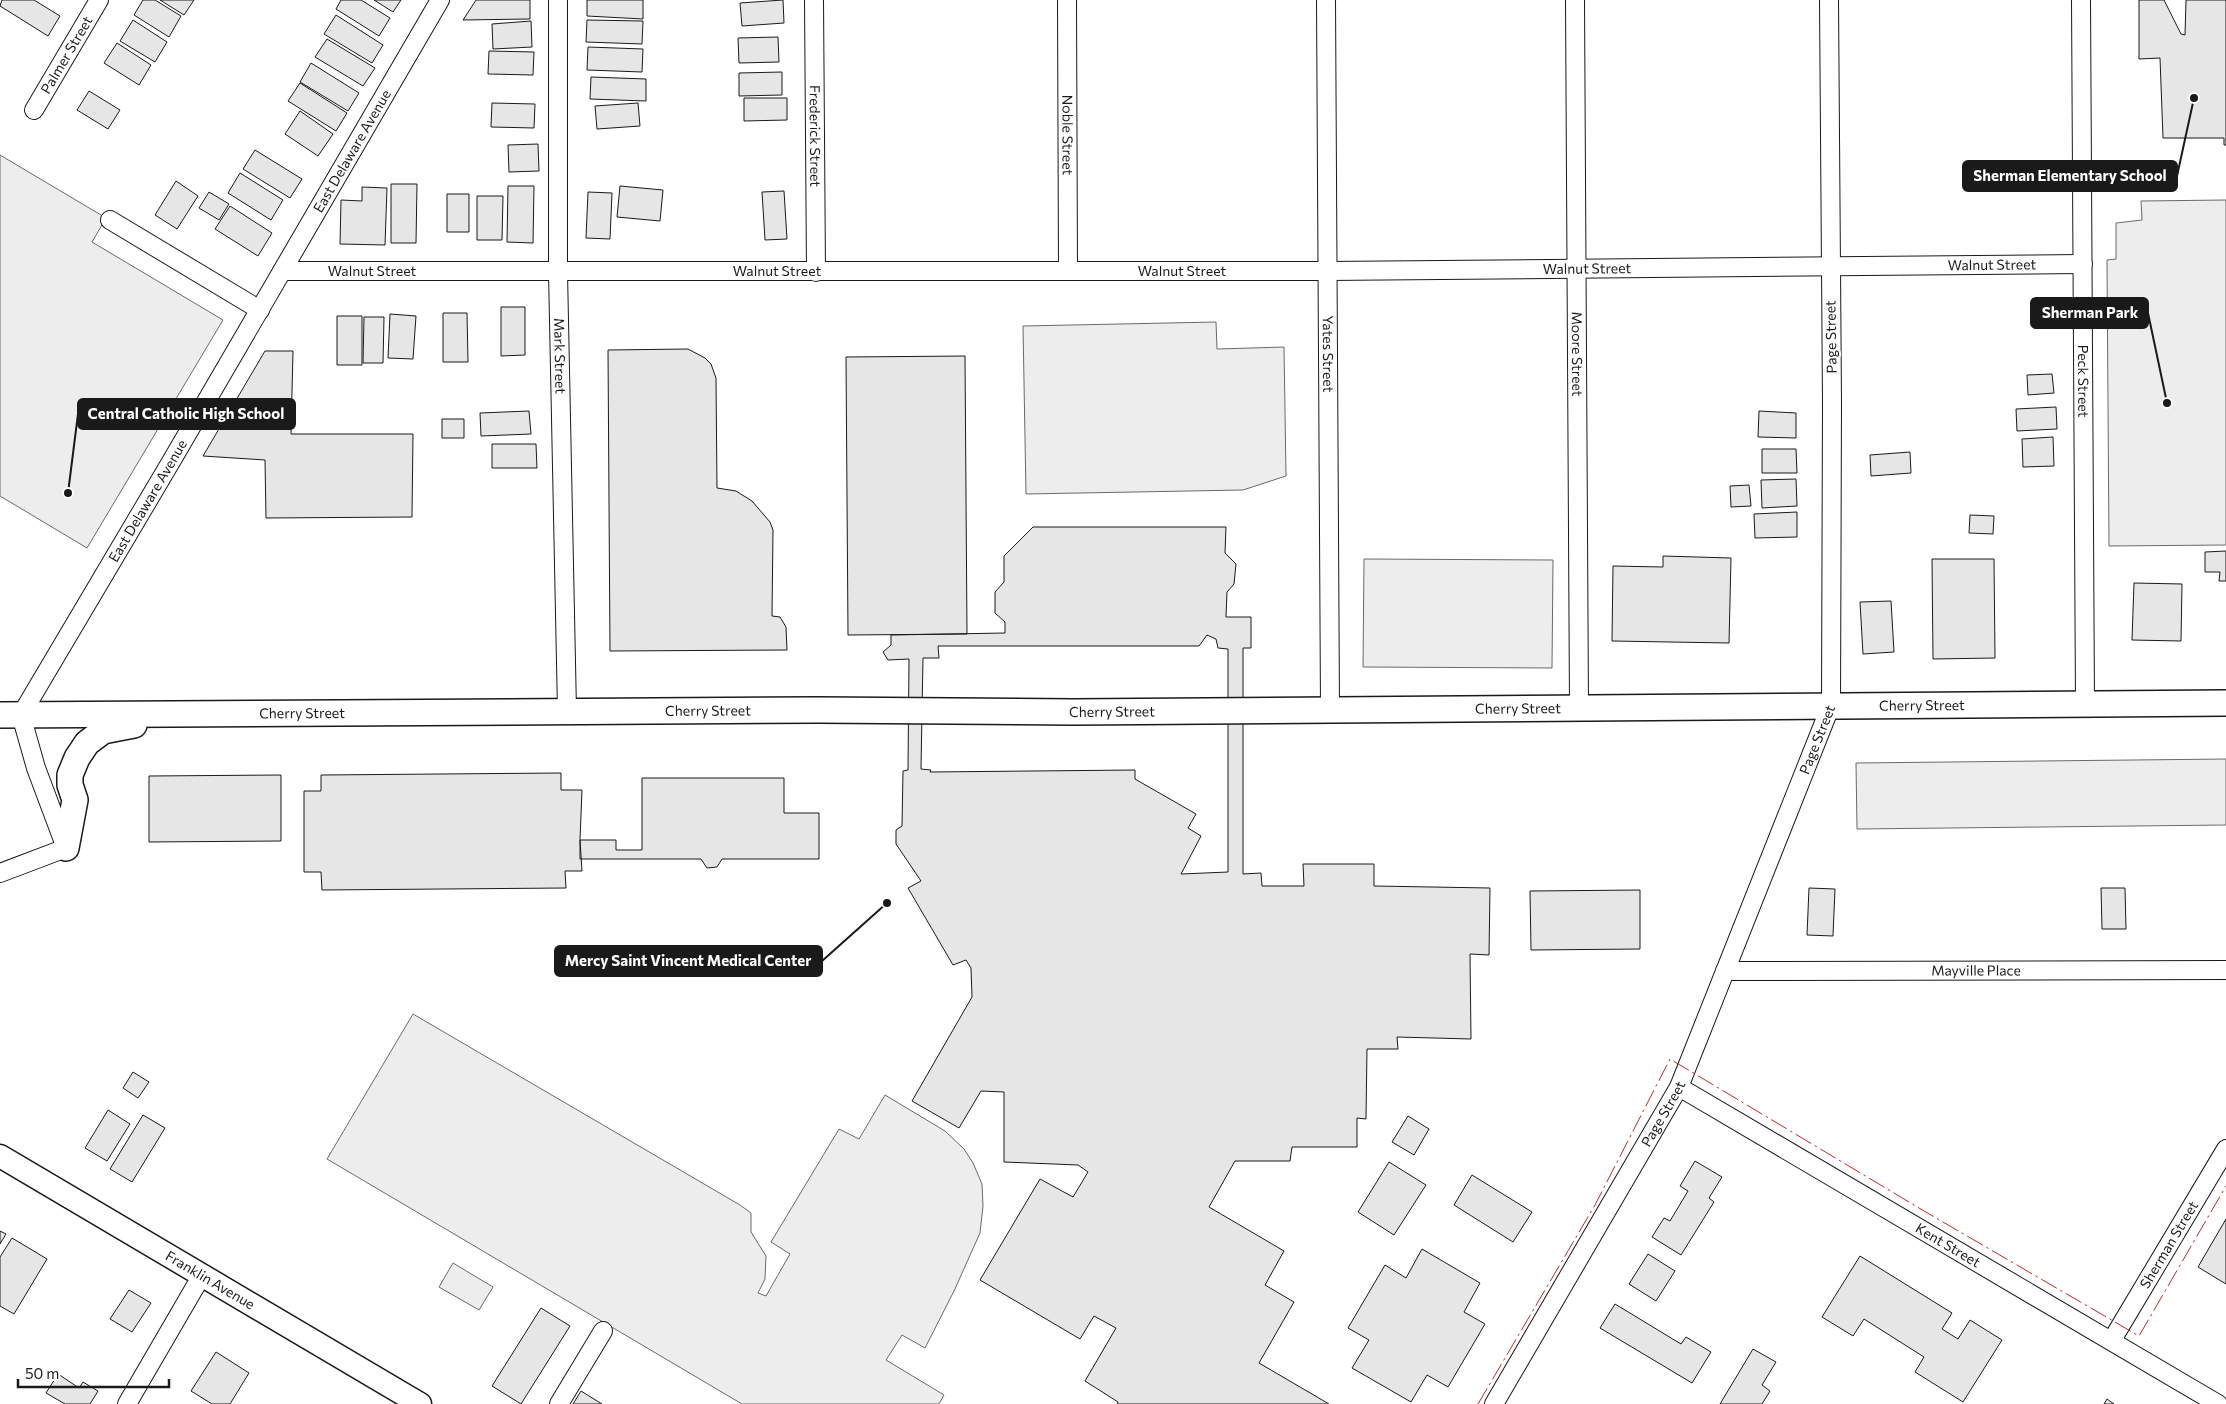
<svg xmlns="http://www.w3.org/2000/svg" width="2226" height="1404" font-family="Commissioner,sans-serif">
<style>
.built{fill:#ededed;stroke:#6a6a6a}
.building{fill:#e6e6e6;stroke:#1a1a1a;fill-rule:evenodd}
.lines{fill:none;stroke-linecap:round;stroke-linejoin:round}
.minor-casing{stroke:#1a1a1a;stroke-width:20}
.tertiary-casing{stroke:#1a1a1a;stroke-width:25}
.secondary-casing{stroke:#1a1a1a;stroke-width:28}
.minor{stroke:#fff;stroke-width:18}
.tertiary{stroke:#fff;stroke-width:22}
.secondary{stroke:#fff;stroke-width:25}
.power{stroke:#c62828;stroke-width:1;stroke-dasharray:18 4 2.5 4;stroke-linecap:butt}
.labels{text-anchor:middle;stroke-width:4;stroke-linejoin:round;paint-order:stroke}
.street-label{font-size:14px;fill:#1a1a1a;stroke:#fff}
.leader{fill:none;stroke:#1a1a1a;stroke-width:2}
.callout-dot{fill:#1a1a1a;stroke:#fff;stroke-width:2}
.callout{fill:#1a1a1a;stroke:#1a1a1a;stroke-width:2}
.callout-label{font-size:15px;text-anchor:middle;font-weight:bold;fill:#fff}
</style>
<rect width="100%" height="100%" fill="#fff"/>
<path class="built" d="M0 155 106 218 92 242 223 320 87 548 0 496Z
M2226 200V545L2109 546 2107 260 2116 259V223L2142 220 2141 201Z
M1216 322 1217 349 1284 347 1286 476 1243 490 1026 494 1023 326Z
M1364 559 1553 560 1552 668 1363 667Z
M2226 759V825L1857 829 1856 763Z
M413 1014 740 1205 751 1213V1232L766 1256 765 1279 758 1293 766 1296 790 1254 771 1242 839 1129 859 1139 885 1095 945 1131 964 1149 973 1163 982 1184 983 1206 980 1233 954 1291 925 1348 902 1335 886 1360 944 1395 939 1404H742L327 1159Z
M453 1263 493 1287 479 1310 439 1287Z"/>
<path class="building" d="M2 0H34L60 16 48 36 0 6Z
M143 0H155L181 16 169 37 134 15Z
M160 0H194L184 15Z
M341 0H361L390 18 379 36 336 9Z
M374 0H401L393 12Z
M476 0H530V19L463 20Z
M587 0H643V19L587 16Z
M783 0 784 23 742 26 740 3Z
M2139 0H2164L2181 34 2185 35 2186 0H2226V145H2224V138H2163L2160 58 2139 59Z
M336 15 383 45 372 63 324 34Z
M133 20 167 42 155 62 120 41Z
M587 20 643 21 642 44 586 42Z
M531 21 532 47 493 49 492 24Z
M778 37 779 62 739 63 738 38Z
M327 39 375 68 363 86 315 57Z
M117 43 151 65 139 85 104 63Z
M588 47 643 49 642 72 587 70Z
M489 51 534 52 533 75 488 74Z
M311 63 359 93 348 111 300 82Z
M782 72V95L739 96V73Z
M591 77 646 79V101L590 99Z
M300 83 347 113 336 131 288 101Z
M89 91 120 110 108 129 77 110Z
M744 98H787V120L744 121Z
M492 103 535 104 534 128 491 127Z
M638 103 640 126 597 129 595 106Z
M300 111 333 134 318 156 285 134Z
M538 144 539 171 509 172 508 145Z
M255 150 302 179 290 198 243 169Z
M240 173 283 200 271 220 228 193Z
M176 181 198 196 177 229 155 215Z
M391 184H417L416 243H391Z
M508 186H534L533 243 507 242Z
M620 186 663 190 660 221 617 217Z
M362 187 387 188 385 245 340 244 341 200 362 201Z
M784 191 787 239 765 240 762 192Z
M209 192 229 204 219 220 199 208Z
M588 192 612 193 610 239 586 238Z
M447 194H469V232H447Z
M477 196H503L502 240H477Z
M230 206 272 233 258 256 215 229Z
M501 307H525V355L501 356Z
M443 313H467L468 362H443Z
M390 314 416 316 413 359 388 358Z
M337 316H362V365H337Z
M364 317H384L383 363H363Z
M688 349 705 358 711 364 716 378 717 488 736 491 752 501 770 522 773 530 772 616 780 617 786 627 787 650 610 651 608 350Z
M265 351H293L291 434H413L412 517 266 518 265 460 203 456Z
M965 356 967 634 848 635 846 357Z
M2052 374 2054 393 2028 395 2027 375Z
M2056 407 2057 429 2017 431 2016 409Z
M529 411 531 434 481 436 480 413Z
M1759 411 1796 413V438L1758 437Z
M442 419H464V438H442Z
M2053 437 2054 466 2023 467 2022 439Z
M492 444H536L537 468H492Z
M1762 449H1796L1797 473H1762Z
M1910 452 1911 473 1871 476 1870 455Z
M1796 479 1797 506 1762 508 1761 480Z
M1749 485 1751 506 1731 507 1730 486Z
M1797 512V537L1755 538 1754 514Z
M1970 515 1994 516 1993 534 1969 533Z
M1033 527H1226L1225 553 1236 564 1234 584 1227 592 1226 617H1251V648H1243V874L1261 873 1262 886H1304L1303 864H1374V886L1490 888 1489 955 1470 954 1471 1039 1397 1037 1398 1049H1367L1366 1119 1357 1118V1147H1292L1290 1161H1235L1209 1207 1284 1251 1265 1285 1294 1302 1259 1363 1329 1404H1117L1118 1402 1085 1381 1116 1328 1094 1316 1080 1339 980 1280 1040 1179 1073 1197 1088 1172 1078 1165 1004 1162V1092L981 1091 959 1128 912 1101 972 997 971 968 966 960 953 965 908 888 921 881 896 844V830L902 826 903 771 908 770 909 659 888 660 883 652 891 645V635L1005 633V622L995 613V592L1004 582V556ZM1207 635 1216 639 1218 648 1228 649V872L1181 874 1201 836 1188 828 1196 814 1135 779V770L930 772 931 770 921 769 923 658H939L938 646H1199Z
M2226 551V581H2219L2220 572H2205V552Z
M1663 556 1731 558 1729 643 1612 641 1613 566 1663 567Z
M1932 559H1994L1995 658 1933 659Z
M2134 583 2182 584 2181 641 2132 640Z
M1891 601 1894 652 1863 654 1860 602Z
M561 773V790H582L580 840 582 871H565L566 888 322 890 321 872H304V791H321V775Z
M281 775V841L149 842V776Z
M642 778H784V813H819V859H722L717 867 707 868 701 859H580V840H616V850H642Z
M1809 888 1835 889 1833 936 1807 935Z
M2101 888H2125L2126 929H2102Z
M1640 890V949L1531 950 1530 891Z
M133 1072 149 1082 138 1098 123 1088Z
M108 1110 130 1124 107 1161 85 1148Z
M143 1115 165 1128 132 1182 110 1169Z
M1408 1116 1429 1129 1414 1155 1392 1142Z
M1695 1161 1722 1177 1709 1198 1714 1202 1681 1255 1652 1237 1664 1218 1670 1221 1688 1191 1680 1186Z
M1389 1162 1426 1185 1394 1235 1358 1212Z
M1472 1175 1532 1212 1513 1242 1454 1205Z
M2226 1219V1284L2198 1267Z
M0 1231 6 1234 0 1244Z
M12 1238 47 1259 14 1314 0 1306V1257Z
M1422 1249 1480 1283 1464 1312 1485 1324 1448 1387 1427 1375 1411 1402 1352 1368 1369 1340 1348 1328 1385 1265 1406 1278Z
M1648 1254 1675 1271 1656 1301 1629 1284Z
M1860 1256 1952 1313 1942 1329 1958 1339 1970 1320 2002 1340 1963 1402 1915 1372 1924 1357 1864 1319 1853 1336 1822 1317Z
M129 1290 151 1303 132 1332 110 1319Z
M1615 1304 1681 1344 1686 1337 1711 1352 1692 1383 1600 1328Z
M541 1308 570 1326 521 1404 492 1386Z
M1753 1349 1776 1362 1762 1385 1770 1391 1762 1404H1720Z
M216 1352 249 1373 230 1404H212L191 1391Z
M58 1374 79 1388 83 1382 98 1391 90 1404H65L46 1393Z
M581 1391 602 1404H573Z
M2107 1399 2114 1404H2104Z"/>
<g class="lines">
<g class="minor-casing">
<g id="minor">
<path id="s1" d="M558 0V272L567 711"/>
<path id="s2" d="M814 0 816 272"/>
<path id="s3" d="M1067 0 1068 270"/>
<path id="s4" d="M1326 0 1330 708"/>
<path id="s5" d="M1575 0 1579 707"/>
<path id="s6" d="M2081 0 2085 703"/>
<path id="s7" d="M34 110 99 0"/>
<path d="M110 220 260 310"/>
<path id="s8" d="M282 271H1328L2083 264"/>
<path id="s9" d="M0 873 66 848 36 768 21 715 172 460 440 0"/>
<path id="s10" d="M1725 971 2226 970"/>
<path id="s11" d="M1679 1087 2218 1404"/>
<path id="s12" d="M2112 1340 2226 1149"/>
<path d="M127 1404 202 1275"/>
<path d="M559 1404 603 1331"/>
<path id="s13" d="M1494 1404 1679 1087 1831 705 1832 403 1829 0"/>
</g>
</g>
<g class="tertiary-casing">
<g id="tertiary">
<path id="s14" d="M0 1156 420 1404"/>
</g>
</g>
<g class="secondary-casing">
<g id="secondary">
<path id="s15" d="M0 715 818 710 1074 712 2226 703"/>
<path d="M66 848 75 800 70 785V775L77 758 87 743 103 731 134 725"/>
</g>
</g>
<use href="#minor" class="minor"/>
<use href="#tertiary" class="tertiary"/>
<use href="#secondary" class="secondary"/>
<path class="power" d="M1478 1404 1595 1205 1670 1059 1924 1211 2139 1336 2226 1186"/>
</g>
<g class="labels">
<g class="street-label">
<text dy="5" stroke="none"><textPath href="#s7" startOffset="64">Palmer Street</textPath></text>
<text dy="5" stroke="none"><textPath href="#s3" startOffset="135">Noble Street</textPath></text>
<text dy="5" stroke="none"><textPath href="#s2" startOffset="136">Frederick Street</textPath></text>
<text dy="5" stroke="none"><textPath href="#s9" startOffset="865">East Delaware Avenue</textPath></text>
<text dy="5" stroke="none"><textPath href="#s8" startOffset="1710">Walnut Street</textPath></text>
<text dy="5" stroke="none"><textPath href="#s8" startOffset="1305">Walnut Street</textPath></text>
<text dy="5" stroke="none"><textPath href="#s8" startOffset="900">Walnut Street</textPath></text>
<text dy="5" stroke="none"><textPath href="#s8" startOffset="90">Walnut Street</textPath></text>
<text dy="5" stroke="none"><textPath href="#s8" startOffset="495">Walnut Street</textPath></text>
<text transform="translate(1831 337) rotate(-91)" y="5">Page Street</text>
<text dy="5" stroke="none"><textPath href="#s5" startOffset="354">Moore Street</textPath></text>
<text dy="5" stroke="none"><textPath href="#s4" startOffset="354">Yates Street</textPath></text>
<text dy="5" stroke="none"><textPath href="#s1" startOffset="356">Mark Street</textPath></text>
<text dy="5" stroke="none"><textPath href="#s6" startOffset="381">Peck Street</textPath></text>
<text dy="5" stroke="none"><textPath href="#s9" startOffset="460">East Delaware Avenue</textPath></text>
<text dy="5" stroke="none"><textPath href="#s15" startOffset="1922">Cherry Street</textPath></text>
<text dy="5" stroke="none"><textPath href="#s15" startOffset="1518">Cherry Street</textPath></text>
<text dy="5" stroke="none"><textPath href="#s15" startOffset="708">Cherry Street</textPath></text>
<text dy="5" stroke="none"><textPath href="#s15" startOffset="1112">Cherry Street</textPath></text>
<text dy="5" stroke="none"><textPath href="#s15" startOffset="302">Cherry Street</textPath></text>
<text dy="5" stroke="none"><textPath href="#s13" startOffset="741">Page Street</textPath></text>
<text dy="5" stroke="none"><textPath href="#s10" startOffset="251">Mayville Place</textPath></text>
<text dy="5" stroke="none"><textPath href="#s13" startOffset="336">Page Street</textPath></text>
<text dy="5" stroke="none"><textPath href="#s11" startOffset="312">Kent Street</textPath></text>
<text dy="5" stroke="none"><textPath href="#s12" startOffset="111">Sherman Street</textPath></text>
<text dy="5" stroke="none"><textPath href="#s14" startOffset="244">Franklin Avenue</textPath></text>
</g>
</g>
<path class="leader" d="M2194 98L2177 176M2167 403L2148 313M68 493L78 414M887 903L822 961"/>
<g class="callout-dot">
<circle cx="2194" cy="98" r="5"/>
<circle cx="2167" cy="403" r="5"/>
<circle cx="68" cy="493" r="5"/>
<circle cx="887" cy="903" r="5"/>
</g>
<g class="callout">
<rect x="1963" y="161" width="214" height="30" rx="5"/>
<rect x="2031" y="298" width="117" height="30" rx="5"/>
<rect x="78" y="399" width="217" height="30" rx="5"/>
<rect x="555" y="946" width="267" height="30" rx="5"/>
</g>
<g class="callout-label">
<text x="2070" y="181">Sherman Elementary School</text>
<text x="2090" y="318">Sherman Park</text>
<text x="186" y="419">Central Catholic High School</text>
<text x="688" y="966">Mercy Saint Vincent Medical Center</text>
</g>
<path d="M18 1379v8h151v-8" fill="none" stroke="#1a1a1a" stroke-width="2.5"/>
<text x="25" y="1379" font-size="15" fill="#1a1a1a" stroke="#ffffff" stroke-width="4" paint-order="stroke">50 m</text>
</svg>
